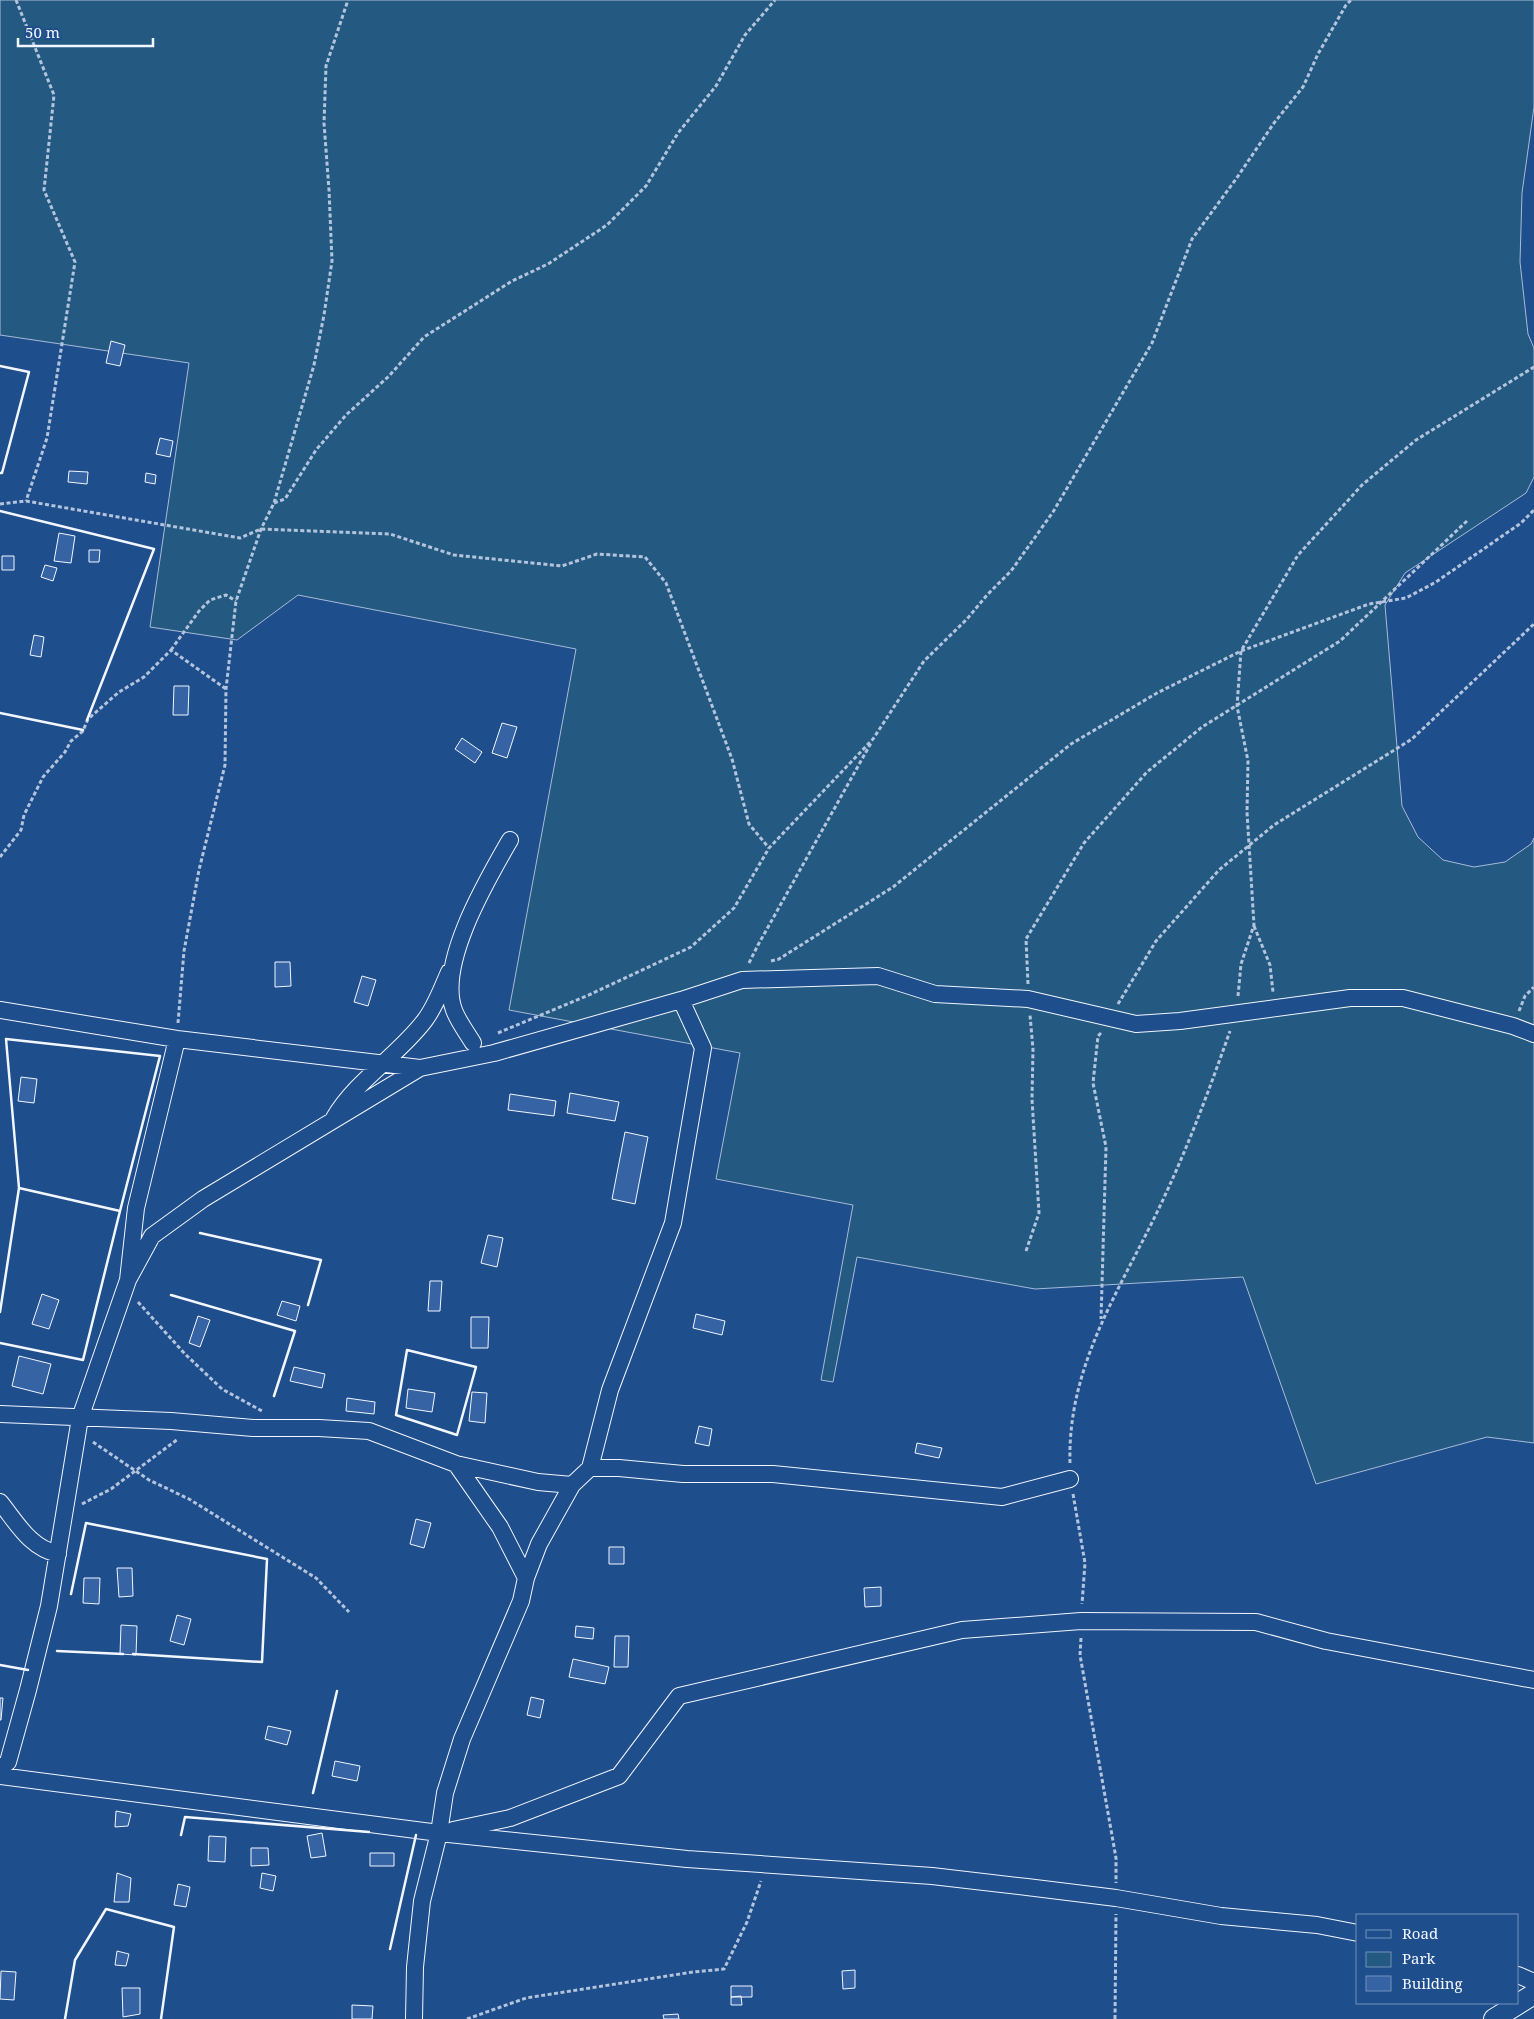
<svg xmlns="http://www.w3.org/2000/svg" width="1534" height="2019" font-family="'Noto Serif',serif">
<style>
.green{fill:#245a82;stroke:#a8bbd7}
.building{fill:#3563a3;stroke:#f2f6ff}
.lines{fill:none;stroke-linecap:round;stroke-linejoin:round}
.minor-casing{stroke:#f2f6ff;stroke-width:18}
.tertiary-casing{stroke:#f2f6ff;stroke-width:22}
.path{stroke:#b3c4dc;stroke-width:3;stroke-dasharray:4 2.5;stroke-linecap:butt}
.minor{stroke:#1f4e8c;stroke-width:16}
.tertiary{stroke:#1f4e8c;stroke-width:20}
.wall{stroke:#f2f6ff;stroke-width:2.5}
</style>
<rect width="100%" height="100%" fill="#1f4e8c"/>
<path class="green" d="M0 0H1534V107L1522 193 1520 262 1528 334 1534 348V477L1526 493 1405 573 1385 605 1402 806 1418 837 1443 860 1474 867 1505 862 1531 844 1534 838V1443L1487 1437 1316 1484 1243 1277 1035 1289 857 1257 833 1382 821 1380 853 1205 716 1179 740 1053 509 1010 576 649 298 595 237 640 150 627 189 363 0 335Z"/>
<path class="building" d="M111 341 125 345 120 366 106 363Z
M160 438 173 441 170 457 156 454Z
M69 471 88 472 87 484 68 482Z
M146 473 156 475 155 484 145 482Z
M59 533 75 536 71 563 54 561Z
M89 550H100L99 562H89Z
M2 556H14V570H2Z
M45 565 57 568 53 581 41 577Z
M34 635 44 637 41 657 30 655Z
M174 686H189L188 715H173Z
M502 723 517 727 507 758 492 753Z
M462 738 482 752 475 763 455 749Z
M275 962H290L291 986 275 987Z
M362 976 376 980 368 1006 354 1002Z
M21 1077 37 1079 34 1103 18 1101Z
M570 1093 619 1102 615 1121 567 1113Z
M510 1094 556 1101 554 1116 508 1110Z
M625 1132 648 1137 635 1204 612 1199Z
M488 1235 503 1238 497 1267 481 1263Z
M430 1281H442L440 1311H428Z
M42 1294 59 1300 49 1329 32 1324Z
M282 1301 300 1306 296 1321 277 1315Z
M696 1314 725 1321 722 1335 693 1328Z
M198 1316 210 1320 200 1347 189 1343Z
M471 1317H489L488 1348H471Z
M19 1356 51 1364 43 1394 12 1386Z
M294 1367 325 1374 322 1388 290 1381Z
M408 1389 435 1393 432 1412 406 1408Z
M472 1392 487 1393 485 1423 469 1421Z
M347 1398 375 1402 374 1414 346 1411Z
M699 1426 712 1429 709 1446 695 1443Z
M917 1443 942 1448 939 1458 915 1453Z
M416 1519 431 1523 424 1548 410 1544Z
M609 1547H624V1564H609Z
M117 1568H132L133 1596 119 1597Z
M84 1578H100L99 1604 83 1603Z
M881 1587V1606L865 1607 864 1588Z
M177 1615 191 1619 184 1645 170 1641Z
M121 1625 137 1626 136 1655 120 1654Z
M576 1626 594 1628 593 1639 575 1637Z
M615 1636H629L628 1667H614Z
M573 1659 609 1667 605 1684 569 1677Z
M531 1697 544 1700 540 1718 527 1715Z
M0 1698H3L1 1720H0Z
M268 1726 291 1731 287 1745 265 1739Z
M335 1761 360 1766 357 1781 332 1776Z
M116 1811 131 1814 128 1826 115 1827Z
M322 1833 326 1856 311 1858 307 1836Z
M209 1836 226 1837 225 1862 208 1861Z
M251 1848H268L269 1865 251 1866Z
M370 1853H394V1866H370Z
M117 1873 131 1878 129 1902H114Z
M262 1873 276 1876 273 1891 260 1888Z
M178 1884 190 1887 186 1907 174 1905Z
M117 1951 129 1954 126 1966 115 1965Z
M855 1970V1988L843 1989 842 1971Z
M1 1971 16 1972 14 2000 0 1999Z
M731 1986H752V1997H731Z
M122 1988H140V2014L123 2017Z
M741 1996 742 2005H731V1997Z
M352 2005 373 2006 372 2019H352Z
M678 2014 679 2019H664L663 2015Z"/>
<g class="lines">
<g class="minor-casing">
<path id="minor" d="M0 1010 177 1039 420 1068
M473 1043C467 1033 458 1021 454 1010 437 964 487 880 510 840
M334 1118C356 1080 398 1056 425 1020 435 1007 442 988 449 972
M128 1280 152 1236 203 1199 420 1068 494 1053 681 1000 742 980 878 976 935 994 1028 999 1136 1024 1180 1021 1350 998H1403L1513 1026 1534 1034
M0 1414 171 1421 253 1428H319L369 1431 456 1464 538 1482 572 1485
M456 1464 500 1527 526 1578
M590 1468H619L683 1474H773L1002 1497 1070 1479
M0 1502C17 1523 30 1548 58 1554
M0 1768 8 1762 28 1690 49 1606 80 1418 128 1280 136 1208 177 1039
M0 1776 439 1833 687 1859 932 1876 1027 1887 1116 1898 1221 1916 1317 1925 1358 1933
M453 1830 510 1818 619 1776 679 1696 962 1630 1081 1621 1256 1622 1326 1641 1534 1680
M1518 1975 1534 1982
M414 2019 415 1967 422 1901 439 1833 445 1793 462 1739 521 1601 526 1578 539 1544 572 1485 590 1468 610 1390 673 1223 703 1048 681 1000"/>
</g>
<g class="tertiary-casing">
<path id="tertiary" d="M1494 2019 1534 1994"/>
</g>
<path class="path" d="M16 0 54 95 44 190 75 262 47 438 26 501
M274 503 285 499 316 450 346 415 389 376 424 337 512 281 548 264 607 225 646 186 678 133 716 86 745 35 775 0
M0 504 26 501 240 538 261 529 390 534 454 555 562 566 597 554 645 557 666 583 732 759 749 824 769 848
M171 650 199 611 210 600 226 595 236 601
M0 857 21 830 24 815 43 777 65 752 71 741 83 731 88 719 119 692 144 677 171 650 226 689
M1254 926 1270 965 1273 992
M771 961 779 959 893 887 1071 744 1157 693 1241 651 1369 604 1406 598 1436 582 1521 523 1534 510
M749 963 758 945 871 743
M1028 984 1026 939 1084 843 1147 772 1202 727 1340 641 1468 520
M1238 996 1241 964 1254 925 1247 812 1248 761 1237 706 1241 651 1298 555 1362 485 1416 440 1534 367
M1118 1004 1156 941 1219 870 1274 825 1412 739 1534 624
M1519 1011 1525 996 1534 987
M178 1023 184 951 199 870 225 765 226 689 236 601 261 529 274 503 314 365 324 315 332 261 329 190 324 123 326 66 348 0
M498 1033 591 994 691 947 734 908 769 848 873 739 924 661 967 619 987 595 1011 571 1053 512 1152 343 1192 239 1236 179 1274 123 1303 87 1318 54 1346 5 1351 0
M1101 1033 1098 1036 1093 1083 1106 1147 1101 1319
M1026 1251 1039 1213 1032 1099 1033 1049 1030 1015
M138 1302 185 1354 222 1389 262 1411
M93 1442 149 1480 189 1499 316 1578 349 1612
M1070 1463C1067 1360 1127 1280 1167 1191 1191 1139 1211 1085 1230 1031
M1073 1494 1085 1563 1082 1604
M82 1504 111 1489 178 1439
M1081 1638 1080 1655 1116 1858V1883
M467 2019 526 1998 693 1972 724 1969 747 1922 761 1881
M1115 2019 1116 1914"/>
<use href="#minor" class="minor"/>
<use href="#tertiary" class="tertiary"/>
<path class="wall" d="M0 366 29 372 2 473H0
M0 511 154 549 87 720
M0 713 83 730
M6 1039 160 1056 120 1211 19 1188Z
M200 1233 321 1260 308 1305
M171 1295 295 1331 274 1396
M0 1312 19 1188
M0 1343 83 1360 120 1211
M407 1350 476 1367 457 1435 396 1415Z
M71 1594 86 1523 267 1559 262 1662 133 1654
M57 1651 123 1654
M0 1665 28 1670
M313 1793 337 1691
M181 1835 185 1817 369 1832
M390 1949 416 1835
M65 2019 75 1960 106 1909 174 1927 161 2019"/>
</g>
<rect x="1356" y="1914" width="162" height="90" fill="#1f4e8c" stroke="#7391ba"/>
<rect x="1366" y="1930" width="25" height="8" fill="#1f4e8c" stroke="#7391ba"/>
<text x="1402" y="1939" font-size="15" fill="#f2f6ff">Road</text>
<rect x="1366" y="1952" width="25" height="15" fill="#245a82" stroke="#7391ba"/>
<text x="1402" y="1964" font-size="15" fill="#f2f6ff">Park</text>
<rect x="1366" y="1976" width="25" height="15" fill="#3563a3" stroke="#7391ba"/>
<text x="1402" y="1989" font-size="15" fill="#f2f6ff">Building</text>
<path d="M18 38v8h135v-8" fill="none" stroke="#f2f6ff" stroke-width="2.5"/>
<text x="25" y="38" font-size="15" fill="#f2f6ff" stroke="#1f4e8c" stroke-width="4" paint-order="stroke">50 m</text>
</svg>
